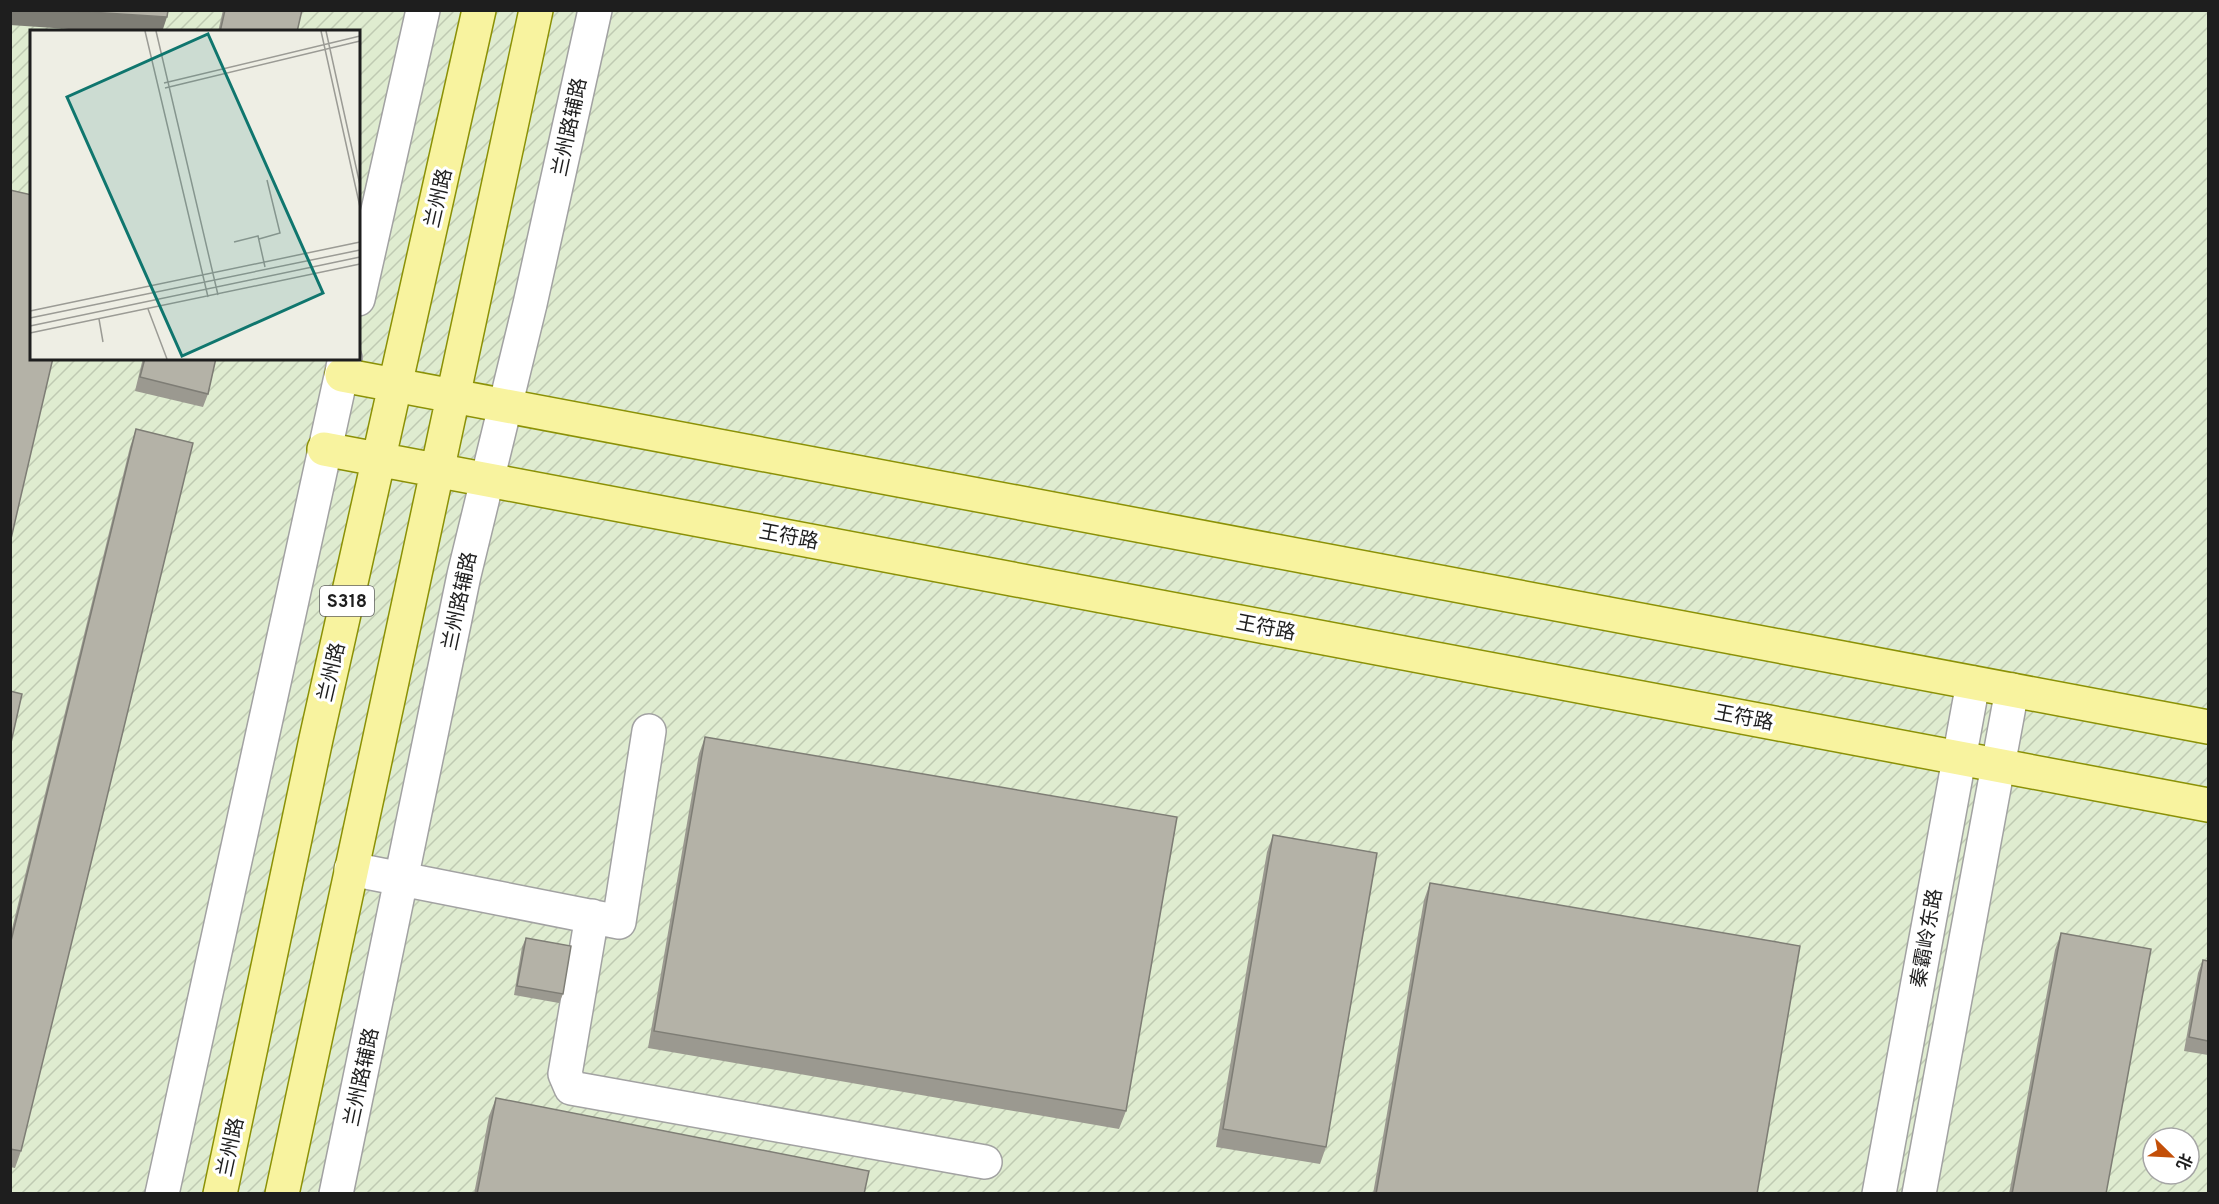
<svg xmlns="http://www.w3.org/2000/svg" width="2219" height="1204" font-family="Overpass,'Noto Sans SC',sans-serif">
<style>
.farmland{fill:url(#farmland-furrows);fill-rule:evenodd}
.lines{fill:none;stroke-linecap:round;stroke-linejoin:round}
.minor-casing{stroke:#a2a2a2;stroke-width:36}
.major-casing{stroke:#8b9106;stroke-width:36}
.minor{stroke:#fff;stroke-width:33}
.major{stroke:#f8f39f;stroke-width:33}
.wall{fill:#9b9990}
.shaded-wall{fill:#7e7d75}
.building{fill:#b4b2a7;stroke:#7e7d75;stroke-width:1.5}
.labels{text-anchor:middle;stroke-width:6;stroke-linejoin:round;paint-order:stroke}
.shield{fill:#fff;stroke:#626262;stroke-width:1.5}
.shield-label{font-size:18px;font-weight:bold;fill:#1e1e1e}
.street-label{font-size:20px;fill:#1e1e1e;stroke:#fff}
.inset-road{fill:none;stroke:#9b9b95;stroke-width:1.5}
.view{fill:#0f766e;fill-opacity:0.15;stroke:#0f766e;stroke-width:3}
.inset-edge{fill:none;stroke:#1e1e1e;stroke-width:3}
</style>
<defs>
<pattern id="farmland-furrows" width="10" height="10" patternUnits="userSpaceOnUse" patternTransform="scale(1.5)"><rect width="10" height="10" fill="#dfecd0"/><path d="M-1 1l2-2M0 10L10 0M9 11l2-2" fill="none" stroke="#bfcab2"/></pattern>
</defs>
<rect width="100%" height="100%" fill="#eeeee4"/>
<path class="farmland" d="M11 11H2208V1193H11ZM32 32H358V358H32ZM2153 1138H2189V1174H2153Z"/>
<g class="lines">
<g class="minor-casing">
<path id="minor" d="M358 299 423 10
M351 869 619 922 649 731
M592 916 565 1074 571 1088 985 1162
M162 1194 345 358
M336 1194 464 575 530 304 595 10
M1879 1194 1973 683
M1919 1194 2012 690"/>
</g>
<g class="major-casing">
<path id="major" d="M342 375 2208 727
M324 449 2208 805
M220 1194 316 739 479 10
M282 1194 536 10"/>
</g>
<use href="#minor" class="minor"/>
<use href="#major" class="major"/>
</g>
<path class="wall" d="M223 10H302L297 32H218Z
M143 358H216L208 394 203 407 135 391Z
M136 429 21 1151 15 1168 10 1167V937L130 447Z
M705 737 1126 1111 1119 1129 648 1048 699 754Z
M1273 835 1326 1147 1320 1164 1216 1147 1267 852Z
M1430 883 1757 1194H1373L1424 900Z
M2061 933 2106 1194H2009L2055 950Z
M526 938 563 994 559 1003 514 995 522 947Z
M2203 960 2208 961V1055L2184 1051 2198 973Z
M496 1098 864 1194H474L489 1116Z"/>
<path class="shaded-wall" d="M10 10H59L167 17 162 32H112L10 25Z"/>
<path class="building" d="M59 10H168L167 17Z
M225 10H302L297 32H220Z
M10 190 32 195V358H53L10 543Z
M145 358H216L208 394 140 377Z
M136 429 193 443 21 1151 10 1149V945Z
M10 691 22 694 10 747Z
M705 737 1177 817 1126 1111 654 1031Z
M1273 835 1377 853 1326 1147 1223 1129Z
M1430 883 1800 946 1757 1194H1376Z
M2061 933 2151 949 2106 1194H2012Z
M526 938 571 946 563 994 517 986Z
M2203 960 2208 961V1041L2189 1037Z
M496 1098 869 1171 864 1194H477Z"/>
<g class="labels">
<rect class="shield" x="320" y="586" width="54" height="30" rx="4.5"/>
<g class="shield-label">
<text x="347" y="607">S318</text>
</g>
<g class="street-label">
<text transform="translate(569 127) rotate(-78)" y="7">兰州路辅路</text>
<text transform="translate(438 198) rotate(-77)" y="7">兰州路</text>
<text transform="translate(789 536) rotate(11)" y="7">王符路</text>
<text transform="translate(459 601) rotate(-78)" y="7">兰州路辅路</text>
<text transform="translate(1266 627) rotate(11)" y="7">王符路</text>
<text transform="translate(331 672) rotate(-77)" y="7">兰州路</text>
<text transform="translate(1744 717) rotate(11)" y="7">王符路</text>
<text transform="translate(1926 938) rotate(-80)" y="7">秦霸岭东路</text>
<text transform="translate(361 1077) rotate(-78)" y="7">兰州路辅路</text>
<text transform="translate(230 1147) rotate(-78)" y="7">兰州路</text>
</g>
</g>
<g transform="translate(30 30)">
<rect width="330" height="330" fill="#eeeee4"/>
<path class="inset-road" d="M115 1 178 267M126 1 188 265M291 1 330 177M296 1 330 155M134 53 330 6M135 58 330 11M229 209 250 203 237 150M204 212 228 206 235 237M118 279 137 329M0 281 330 212M0 288 330 220M69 289 73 312M0 296 330 227M0 303 330 234"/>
<path class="view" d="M178 4 293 263 152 326 37 67Z"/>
<rect width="330" height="330" class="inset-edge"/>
</g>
<rect width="2219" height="1204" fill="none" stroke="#1e1e1e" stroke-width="24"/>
<g transform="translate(2171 1156) rotate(114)"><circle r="28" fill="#ffffff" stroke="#a5a5a5" stroke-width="1.5"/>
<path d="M0-4.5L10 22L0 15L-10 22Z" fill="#c34f08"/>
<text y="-9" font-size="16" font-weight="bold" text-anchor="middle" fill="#1e1e1e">北</text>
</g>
</svg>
